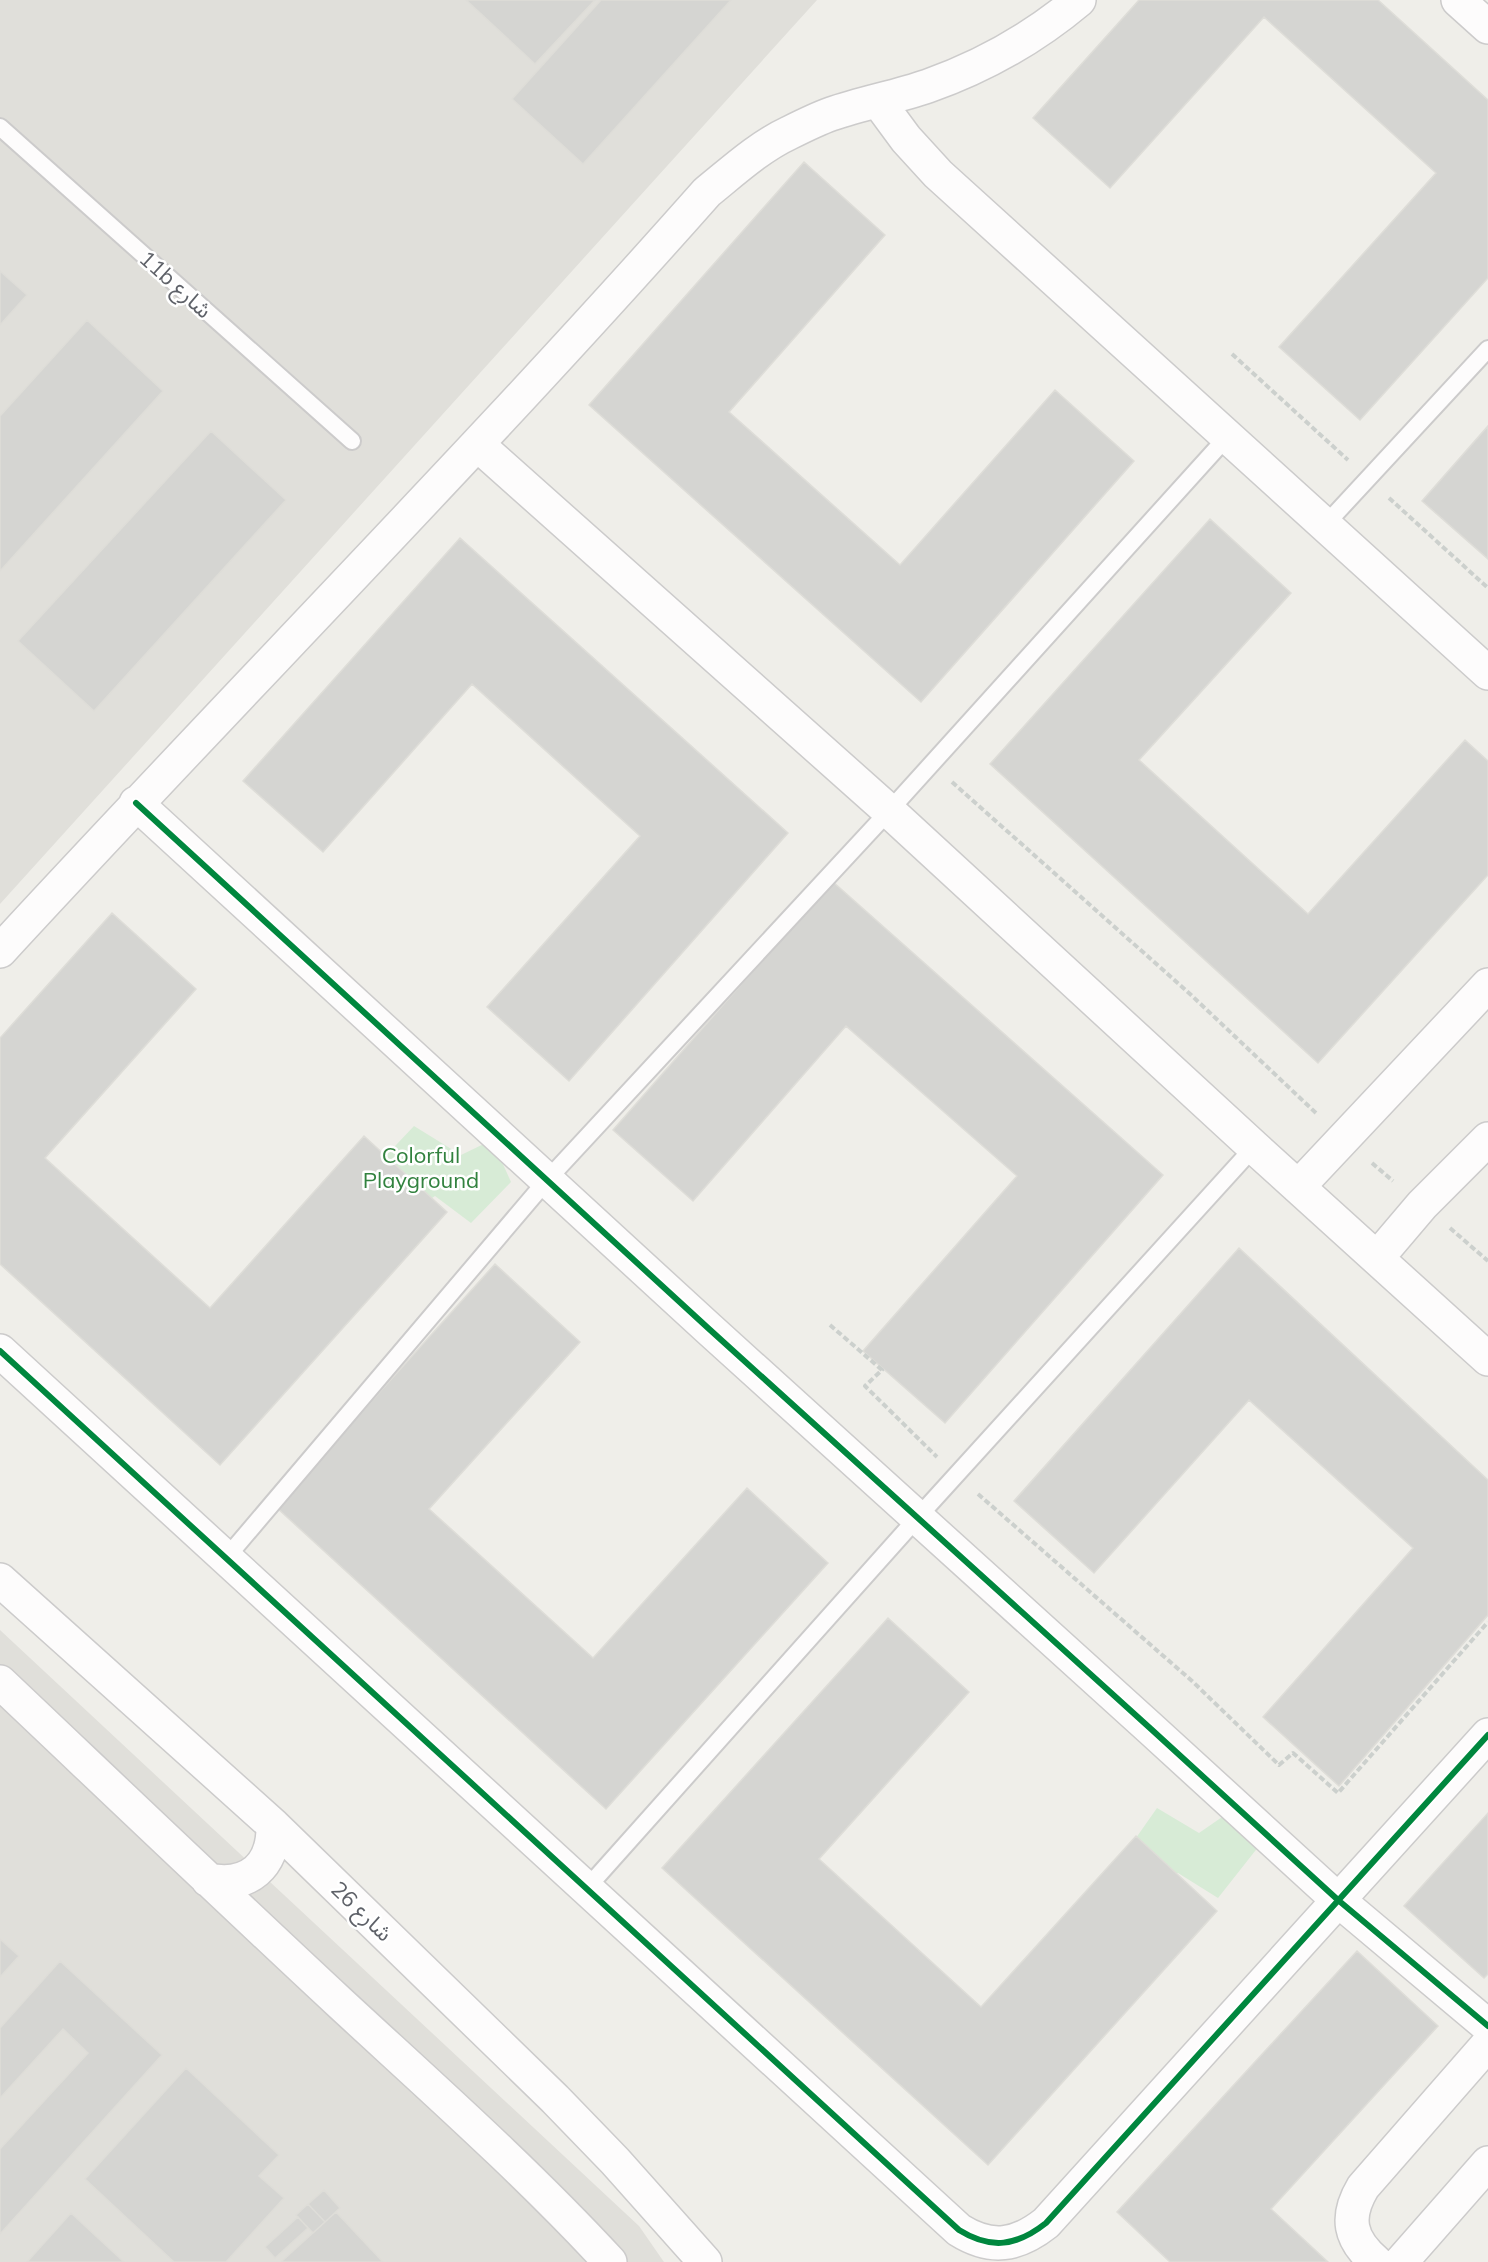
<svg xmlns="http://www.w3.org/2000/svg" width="1488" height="2262" font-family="Mulish,'Noto Sans Arabic',sans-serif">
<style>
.industrial{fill:#e0dfda}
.green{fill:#d7ebd6}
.building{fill:#d5d5d2;stroke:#deddd8;stroke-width:1.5}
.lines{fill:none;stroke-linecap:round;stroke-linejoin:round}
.service-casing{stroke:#cccbcb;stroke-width:20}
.minor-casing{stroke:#cccbcb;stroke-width:36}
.tertiary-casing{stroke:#cccbcb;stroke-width:36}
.path{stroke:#ccd0cd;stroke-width:4;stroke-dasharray:6 3;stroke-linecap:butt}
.service{stroke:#fdfcfc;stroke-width:16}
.minor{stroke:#fdfcfc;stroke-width:33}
.tertiary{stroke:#fdfcfc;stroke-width:33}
.cycleway-casing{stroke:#fff;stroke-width:10}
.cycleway{stroke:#00873e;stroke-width:6}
.labels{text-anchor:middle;stroke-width:5;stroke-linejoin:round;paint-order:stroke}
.street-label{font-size:22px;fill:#5e6168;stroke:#fff}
.park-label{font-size:22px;fill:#32823f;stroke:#fff}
</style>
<rect width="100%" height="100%" fill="#efeee9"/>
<path class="industrial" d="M0 0H817L0 904Z
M0 1630 639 2226 664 2262H0Z"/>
<path class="green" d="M414 1126 461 1155 492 1140 511 1182 471 1223 435 1196 411 1212 379 1163Z
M1157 1808 1199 1833 1225 1815 1259 1846 1218 1898 1178 1873 1154 1882 1124 1855Z"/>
<path class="building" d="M466 0H595L535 64Z
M601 0H731L583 164 512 99Z
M1139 0H1378L1488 100V278L1360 420 1279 347 1436 173 1264 17 1110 188 1033 118Z
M804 162 885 235 729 412 900 565 1055 390 1134 461 921 702 589 405Z
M0 271 27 295 0 325Z
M87 320 163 391 0 571V416Z
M1488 426V559L1422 501Z
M211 431 286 500 94 711 18 641Z
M1210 519 1291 593 1139 760 1308 914 1465 740 1488 761V875L1318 1063 990 764Z
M460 538 788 833 569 1081 487 1007 640 836 472 684 323 852 243 781Z
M832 881 1163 1175 945 1423 863 1351 1017 1176 846 1026 693 1201 613 1130Z
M112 913 196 989 45 1158 210 1308 364 1136 447 1212 220 1465 0 1264V1038Z
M1239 1248 1488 1480V1615L1339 1786 1263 1717 1413 1548 1249 1400 1094 1573 1014 1501Z
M495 1264 580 1342 429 1509 593 1658 747 1488 828 1563 606 1809 276 1507Z
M888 1618 969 1692 819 1859 981 2007 1136 1836 1217 1911 988 2165 662 1868Z
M1488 1813V1974L1484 1978 1404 1906Z
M0 1939 19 1956 0 1977Z
M1357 1951 1438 2026 1271 2209 1328 2262H1170L1117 2212Z
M60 1961 162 2055 0 2234V2149L88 2053 63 2029 0 2098V2028Z
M186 2068 279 2155 259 2176 284 2198 226 2262H174L85 2179Z
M324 2190 340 2208 325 2222 308 2204Z
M308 2204 325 2222 313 2233 296 2215Z
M336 2212 383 2262H283L282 2261Z
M71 2213 124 2262H27Z
M298 2217 308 2228 275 2258 265 2247Z"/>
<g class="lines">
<g class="service-casing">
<path id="service" d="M0 127 352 441
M1325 525 1488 349
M226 1558 547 1180 889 811 1227 437
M586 1889 918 1517 1254 1147"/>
</g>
<g class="minor-casing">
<path id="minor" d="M1458 0 1488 27
M878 101 906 139 938 174 1488 673
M477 444 889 811 1254 1147 1488 1359
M136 803 708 1328 1151 1729 1338 1900 1488 2026
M0 951C234 697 478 451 707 192 733 171 759 147 789 133 803 126 817 119 831 114 863 103 896 97 928 86 982 67 1035 37 1079 0
M1298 1187 1488 985
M1377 1258 1422 1205 1488 1139
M0 1351 959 2230C991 2250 1017 2246 1046 2223L1488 1735
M1376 2262C1349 2239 1345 2217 1363 2187L1488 2044
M1401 2262 1488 2163"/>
</g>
<g class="tertiary-casing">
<path id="tertiary" d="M0 1580 273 1825 555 2099 615 2161 705 2262
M0 1682C113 1789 225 1896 339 2002 431 2087 525 2170 610 2262
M208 1880C249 1888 274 1866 273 1825"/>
</g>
<path class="path" d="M1232 354 1348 460
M1389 498 1488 588
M952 782 1190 994 1317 1114
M1372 1163 1393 1181
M1450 1228 1488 1261
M830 1325 882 1370 865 1386 937 1457
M978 1494 1192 1681 1279 1765 1293 1753 1338 1793 1488 1622"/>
<use href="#service" class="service"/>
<use href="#minor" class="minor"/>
<use href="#tertiary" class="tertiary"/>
<g class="cycleway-casing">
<path id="cycleway" d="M136 803 708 1328 1151 1729 1338 1900 1488 2026
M0 1351 959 2230C991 2250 1017 2246 1046 2223L1488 1735"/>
</g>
<use href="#cycleway" class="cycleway"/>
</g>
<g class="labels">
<g class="street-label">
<text transform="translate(176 284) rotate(42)" y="8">11b شارع</text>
<text transform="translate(362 1911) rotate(44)" y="8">شارع 26</text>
</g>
<g class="park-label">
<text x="421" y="1163">Colorful<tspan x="421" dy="25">Playground</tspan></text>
</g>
</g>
</svg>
